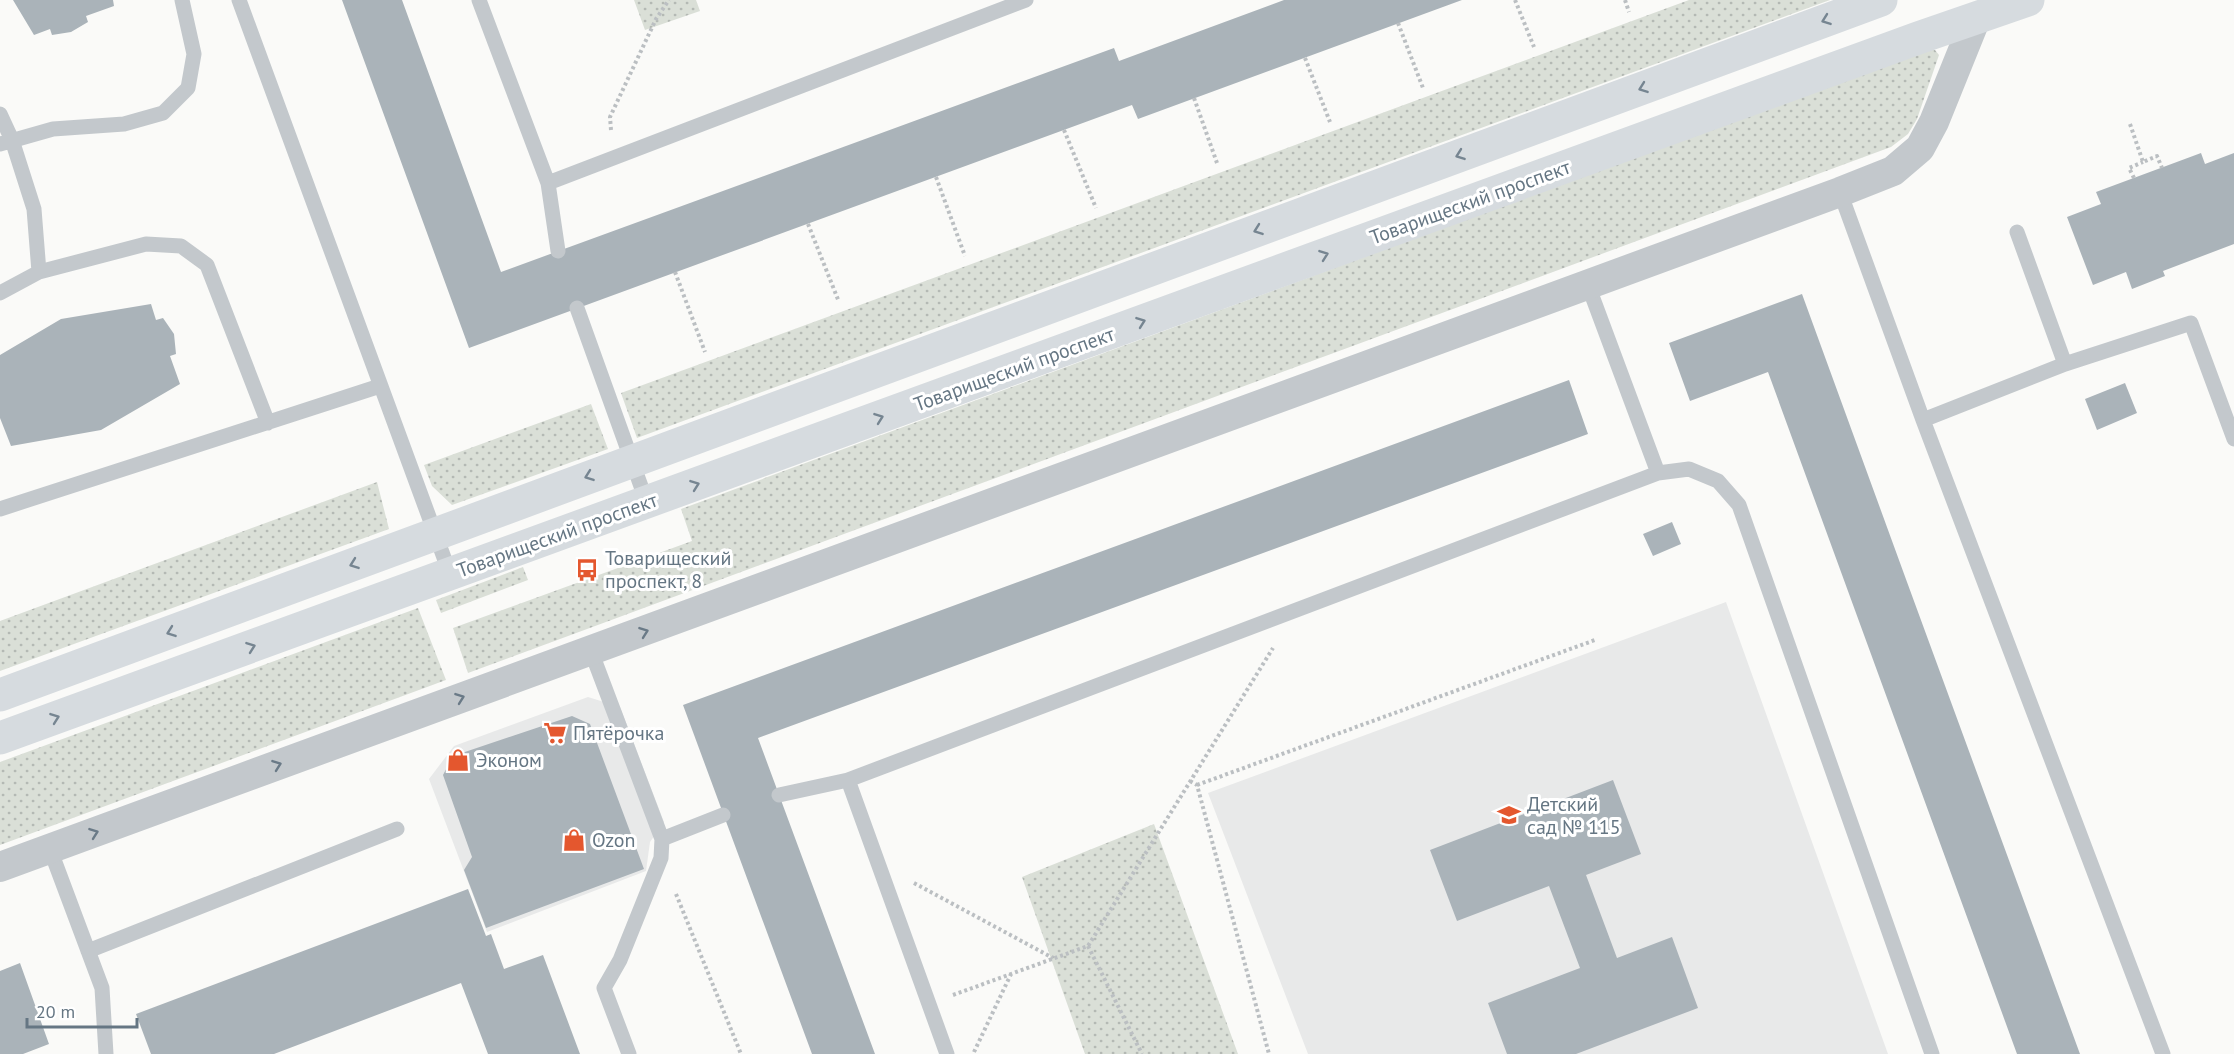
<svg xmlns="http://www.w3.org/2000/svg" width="2234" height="1054" font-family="'PT Sans',sans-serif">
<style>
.built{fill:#e8e9e9}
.grass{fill:url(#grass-dots)}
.building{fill:#aab3b9}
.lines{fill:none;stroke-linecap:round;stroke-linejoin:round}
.path{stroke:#bbbfc2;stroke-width:4;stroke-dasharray:3 3;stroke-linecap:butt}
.lane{stroke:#c3c8cc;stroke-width:15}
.street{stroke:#c3c8cc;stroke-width:30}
.secondary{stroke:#d6dbdf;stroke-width:33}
.oneway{stroke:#768591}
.oneway2{stroke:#6a7a87}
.labels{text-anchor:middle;stroke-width:6;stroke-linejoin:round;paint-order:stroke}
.street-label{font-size:20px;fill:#657683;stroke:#fff}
.poi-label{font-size:20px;fill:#657683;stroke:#fff;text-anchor:start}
</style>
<defs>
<pattern id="grass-dots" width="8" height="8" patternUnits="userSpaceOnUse" patternTransform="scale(1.5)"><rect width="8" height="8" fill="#dadfd7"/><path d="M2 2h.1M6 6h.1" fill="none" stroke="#b4b9b4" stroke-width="1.8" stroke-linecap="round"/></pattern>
</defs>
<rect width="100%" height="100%" fill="#fafaf8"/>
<path class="built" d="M1726 602 1888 1054H1308L1208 793Z
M588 697 620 707 664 822 650 842 646 871 487 932 429 779 454 746Z"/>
<path class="grass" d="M634 0H696L700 11 645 30Z
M1689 0H1830L637 438 621 393Z
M1928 49 1935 50 1939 55 1917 119 1908 134 1891 147 468 673 453 628 692 541 681 509Z
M591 404 608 449 452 505 432 486 424 465Z
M377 482 389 529 0 671V621Z
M523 567 528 580 441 613 436 600Z
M418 608 446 680 0 845V762Z
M1154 824 1238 1054H1085L1022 877Z"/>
<path class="building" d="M13 0H113L114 6 86 16 88 22 71 32 52 35 50 29 34 35Z
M342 0H402L501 272 1114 48 1119 61 1284 0H1462L1138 119 1132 105 469 348Z
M2201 153 2205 164 2234 153V244L2163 271 2165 276 2132 289 2126 272 2093 285 2067 217 2101 204 2096 192Z
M1802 294 1907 582 2080 1054H2017L1768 372 1690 401 1669 343Z
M151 304 156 320 163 318 174 334 176 354 170 356 180 384 101 430 11 446 0 418V355L61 319Z
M1569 380 1588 434 758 738 875 1054H812L683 705Z
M2125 383 2137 413 2097 430 2085 399Z
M1672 522 1681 544 1653 556 1643 534Z
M572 716 590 724 644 869 486 928 464 870 472 857 443 775 453 756Z
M1613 780 1641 854 1586 875 1617 958 1672 937 1698 1008 1576 1054H1507L1488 1003 1580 968 1549 886 1457 921 1430 850Z
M468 889 486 936 491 934 504 969 543 955 580 1054H488L461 983 274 1054H151L136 1014Z
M20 963 49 1044 23 1054H0V971Z"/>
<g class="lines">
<path class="path" d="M1515 0 1534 47
M1625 0 1629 12
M1398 23 1423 88
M1305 58 1330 122
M1194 98 1217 163
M2130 124 2143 162 2157 156 2162 168
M611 130 610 117 656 19 669 0
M1064 130 1096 208
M936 177 965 256
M2134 178 2129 168 2143 162
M808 224 839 302
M675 272 705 352
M1190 781 1197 785 1269 1054
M1197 785 1595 640
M914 883 1053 958
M676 894 741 1054
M1088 946 1142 1054
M953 995 1088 946 1273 648
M974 1052 1011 974"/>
<path class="lane" d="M239 0 450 574
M479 0 548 183 1026 0
M0 114 12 140 34 209 39 272
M0 144 53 129 124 124 163 113 188 88 194 54 182 0
M548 183 558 251
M1840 192 1923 420 2163 1054
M2017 232 2065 364
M1588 285 1658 473
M0 293 39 272 146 244 181 246 207 265 268 423
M577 308 647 503
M1923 420 2065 364 2191 323 2234 439
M0 509 380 386
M591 651 662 839 661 858 620 960 604 988 629 1054
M848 780 947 1054
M779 795 848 780 1658 473 1689 469 1718 481 1739 505 1932 1054
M662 839 723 815
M50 849 102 988 106 1054
M88 951 397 829"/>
<path class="street" d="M0 867 1840 192 1893 171 1920 148 1934 122 1976 18"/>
<path class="secondary" d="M0 695 1881 0
M0 738 1918 38 2028 0"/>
</g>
<defs><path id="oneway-chevron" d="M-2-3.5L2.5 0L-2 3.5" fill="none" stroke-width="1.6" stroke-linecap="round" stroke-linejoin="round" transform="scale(1.5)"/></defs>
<g class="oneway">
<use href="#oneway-chevron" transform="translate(1826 20) rotate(160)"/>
<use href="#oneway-chevron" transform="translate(1643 88) rotate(160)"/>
<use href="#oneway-chevron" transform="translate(1460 155) rotate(160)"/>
<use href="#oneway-chevron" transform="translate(1258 230) rotate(160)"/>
<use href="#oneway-chevron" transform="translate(1324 255) rotate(-20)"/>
<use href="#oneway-chevron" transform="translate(1141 322) rotate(-20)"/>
<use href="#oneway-chevron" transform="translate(879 418) rotate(-20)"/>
<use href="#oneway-chevron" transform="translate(589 476) rotate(160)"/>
<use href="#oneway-chevron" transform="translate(695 485) rotate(-20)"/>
<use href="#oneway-chevron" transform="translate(354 564) rotate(160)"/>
<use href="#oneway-chevron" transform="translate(171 632) rotate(160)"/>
<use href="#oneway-chevron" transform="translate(251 647) rotate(-20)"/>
<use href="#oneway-chevron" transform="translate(55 718) rotate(-20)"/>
</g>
<g class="oneway2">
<use href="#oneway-chevron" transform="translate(644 632) rotate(-20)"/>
<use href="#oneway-chevron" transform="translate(460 698) rotate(-20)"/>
<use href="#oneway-chevron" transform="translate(277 765) rotate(-20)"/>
<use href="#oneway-chevron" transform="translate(94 833) rotate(-20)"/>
</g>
<defs>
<g id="bus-bare" transform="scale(1.8)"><path d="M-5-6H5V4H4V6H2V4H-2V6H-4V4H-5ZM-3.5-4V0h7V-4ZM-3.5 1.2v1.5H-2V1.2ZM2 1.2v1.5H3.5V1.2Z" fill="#e4572e" stroke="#fff" stroke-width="2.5" paint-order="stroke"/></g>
<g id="supermarket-bare" transform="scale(1.8)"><path d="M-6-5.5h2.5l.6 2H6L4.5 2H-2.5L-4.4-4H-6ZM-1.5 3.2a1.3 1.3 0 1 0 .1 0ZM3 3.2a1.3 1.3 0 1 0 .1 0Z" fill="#e4572e" stroke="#fff" stroke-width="2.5" paint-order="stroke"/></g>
<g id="shop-bare" transform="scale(1.8)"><path d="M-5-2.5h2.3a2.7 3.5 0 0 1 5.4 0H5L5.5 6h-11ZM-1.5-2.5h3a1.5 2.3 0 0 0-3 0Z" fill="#e4572e" stroke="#fff" stroke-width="2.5" paint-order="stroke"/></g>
<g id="school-bare" transform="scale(1.8)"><path d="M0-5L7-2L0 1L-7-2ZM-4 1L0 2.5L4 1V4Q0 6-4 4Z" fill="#e4572e" stroke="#fff" stroke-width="2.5" paint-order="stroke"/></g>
</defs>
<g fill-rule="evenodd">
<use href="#bus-bare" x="587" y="570"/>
<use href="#supermarket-bare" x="555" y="733"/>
<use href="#shop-bare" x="458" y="760"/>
<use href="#school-bare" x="1509" y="815"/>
<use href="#shop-bare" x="574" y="840"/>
</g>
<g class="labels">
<g class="street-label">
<text transform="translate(1470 202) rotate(-20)" y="7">Товарищеский проспект</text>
<text transform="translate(1014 369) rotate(-20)" y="7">Товарищеский проспект</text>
<text transform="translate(557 535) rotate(-20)" y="7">Товарищеский проспект</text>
</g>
<g class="poi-label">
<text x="605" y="565">Товарищеский<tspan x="605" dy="23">проспект, 8</tspan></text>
<text x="573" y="740">Пятёрочка</text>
<text x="476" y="767">Эконом</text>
<text x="1527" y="811">Детский<tspan x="1527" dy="23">сад № 115</tspan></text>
<text x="592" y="847">Ozon</text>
</g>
</g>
<path d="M27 1018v9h110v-9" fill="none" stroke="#657683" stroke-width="3"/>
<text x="36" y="1018" font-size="18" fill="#657683" stroke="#ffffff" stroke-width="4.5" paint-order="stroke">20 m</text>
</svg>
